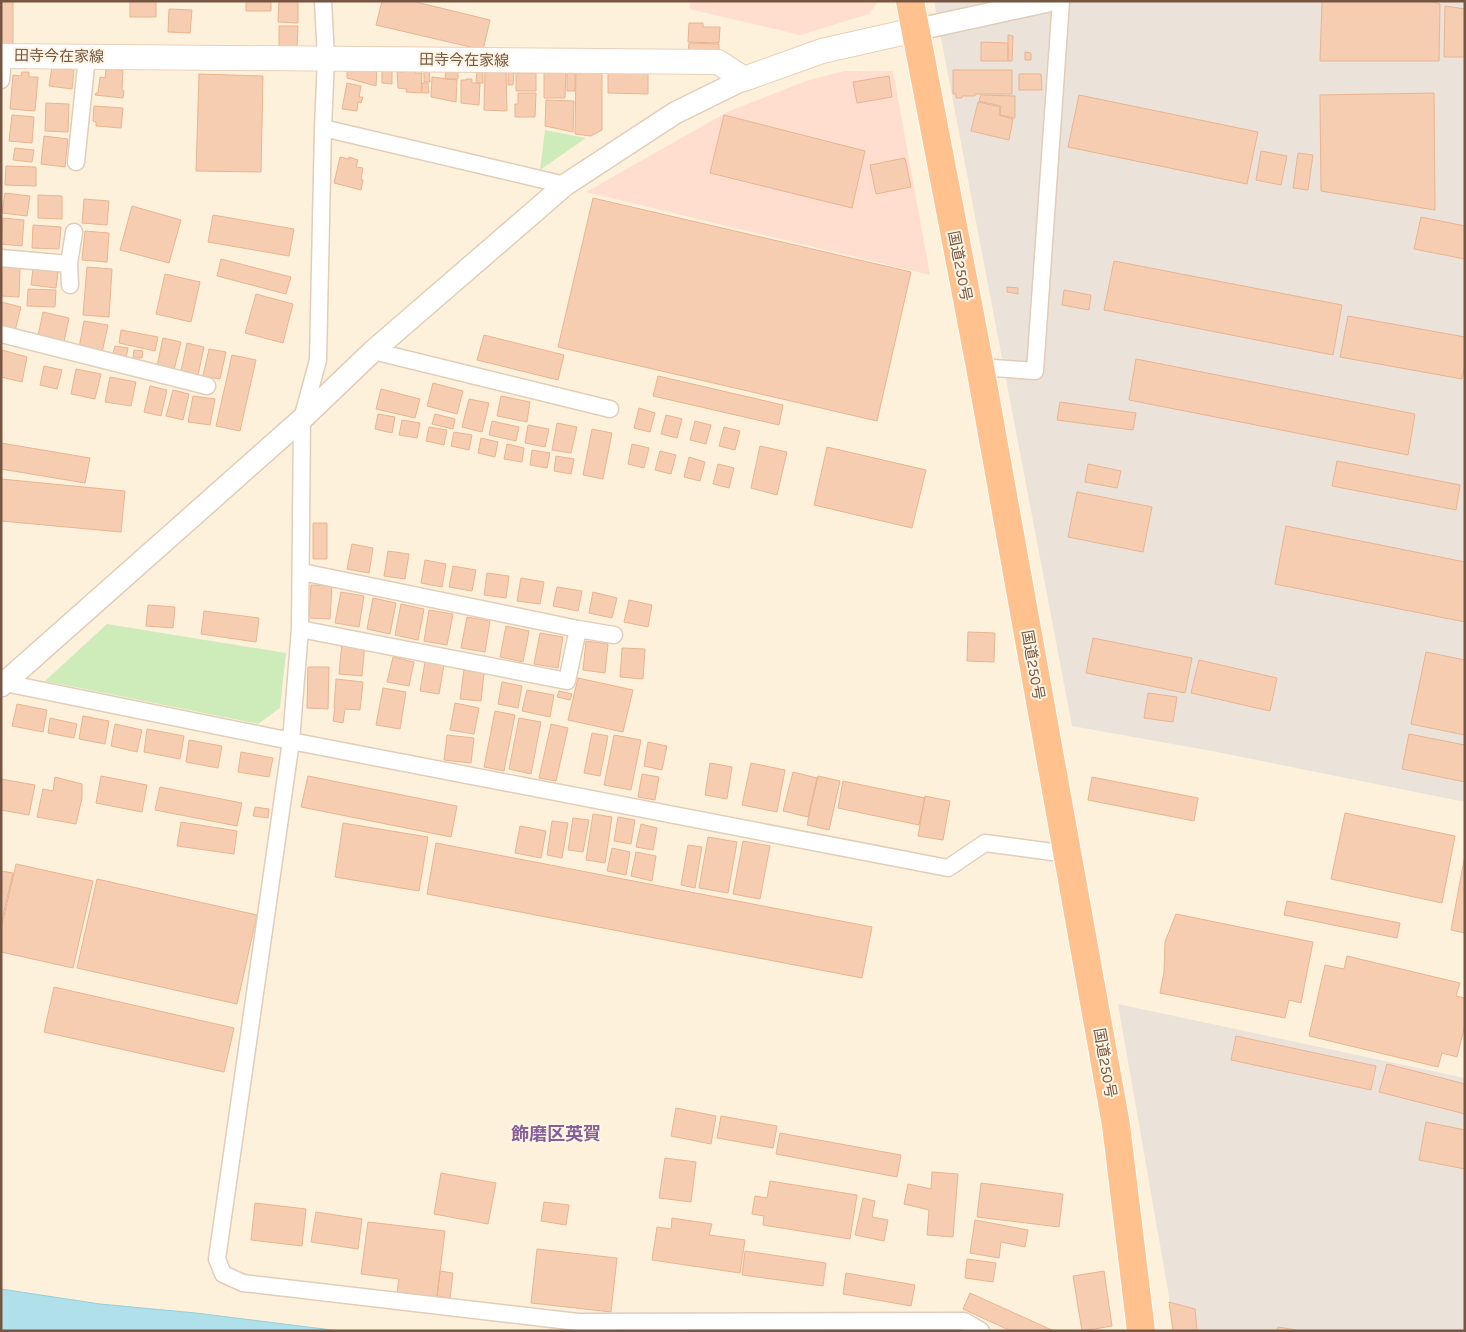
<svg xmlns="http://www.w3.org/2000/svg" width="1466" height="1332" font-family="Karla,'Noto Sans JP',sans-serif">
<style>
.commercial{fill:#ffdecf}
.industrial{fill:#ebe2d9}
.green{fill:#ceecba}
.water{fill:#b0e0e9;stroke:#95d0db}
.building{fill:#f6cdb1;stroke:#eab490}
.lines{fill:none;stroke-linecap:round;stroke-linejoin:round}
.minor-casing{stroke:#e2cdb8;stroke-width:19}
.tertiary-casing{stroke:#e2cdb8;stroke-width:24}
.secondary-casing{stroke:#ead0b7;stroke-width:26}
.trunk-casing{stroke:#fff;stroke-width:30}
.minor{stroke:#fff;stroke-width:16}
.tertiary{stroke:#fff;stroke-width:21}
.secondary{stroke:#fff;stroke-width:24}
.trunk{stroke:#ffc28f;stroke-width:28}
.labels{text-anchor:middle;stroke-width:4;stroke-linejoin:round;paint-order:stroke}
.street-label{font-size:15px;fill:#755643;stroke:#fff5e4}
.quarter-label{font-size:18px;font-weight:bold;fill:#865e99;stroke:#fff5e4}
</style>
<rect width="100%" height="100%" fill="#fef1dc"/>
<path class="commercial" d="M691 1H879L869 14 800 35 689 9Z
M844 71H893L930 275 586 192 727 112 806 81Z"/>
<path class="industrial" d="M934 1H1465V802L1217 752 1072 726Z
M1118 1004 1465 1078V1331H1175Z"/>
<path class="green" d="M545 130 586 138 540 170Z
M107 624 286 653 280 708 258 724 45 681Z"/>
<path class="water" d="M1 1289 100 1304 196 1313 340 1331H1Z"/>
<path class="building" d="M1 1H13V48H1Z
M130 1H156V17H130Z
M246 1H271V11H246Z
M279 1H298V23L278 22Z
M382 1H412L490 20 483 50 376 25Z
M1322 1H1430L1440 4 1439 61H1320Z
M1445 6 1465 9V57H1444Z
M169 9 192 10 190 33 168 32Z
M689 23H703V27H720L719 43 688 42Z
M279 26H298L297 47H279Z
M1008 35 1013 36 1012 61H1008Z
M981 42 1008 43V61H981Z
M689 43 719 44V55L688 54Z
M1025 52 1031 53V60H1025Z
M52 67 74 70 72 89 49 86Z
M347 67 377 68 376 86 347 78Z
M576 68 602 69V130L591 136 575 134Z
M106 69 123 70 122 90 124 91 123 98 95 95 96 93H98L100 77 105 78Z
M424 69H429L430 82H424Z
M446 69H458V79H445Z
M477 69H483V83H476Z
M508 69 514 70 513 85H508Z
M608 69 648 70V94L608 93Z
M382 70H392V84L382 83Z
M403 70H416L415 73H422L421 93 406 92 407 89 398 88 397 72H404Z
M953 70H1012V94H975V96H962V98H956V94H953Z
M485 71 506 72 507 111 484 110Z
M567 71 575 72V91H567Z
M22 72H29V77H38L35 111 10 109 13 75 21 76Z
M544 72H566L565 98H544Z
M516 73H536V91H516Z
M199 74 263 76 261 172 196 171Z
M1019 74H1041L1042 90H1019Z
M889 76 892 97 857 103 853 82Z
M432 77 457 80 456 102 431 97Z
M466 79H472V83H480L479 105 461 103V80H466Z
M347 83 361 86 359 97H363L361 103 358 102 357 111 342 109Z
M422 83H428L429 93H422Z
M518 93H536L535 117H515V104H518Z
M1434 93 1435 210 1321 191 1320 95Z
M981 95 1015 96V118L1000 115 1001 106 979 101Z
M1079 95 1258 132 1247 184 1068 147Z
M546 100 574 101 573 132 545 126Z
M978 102 1000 107 999 115 1013 119 1009 140 971 131Z
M46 103 69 104 68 132 45 131Z
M94 106 123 108 121 128 96 126V122L93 121Z
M12 115 34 117 32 143 9 141Z
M724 115 865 151 852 208 710 173Z
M44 136 68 139 65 167 41 164Z
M15 148 34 150 32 162 13 160Z
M1261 151 1287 156 1281 185 1256 180Z
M1298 153 1313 155 1308 190 1293 188Z
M340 157 349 159V157L358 160 356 167 363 168 361 179 363 180 361 190 334 183Z
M905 158 911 187 876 194 870 165Z
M6 166 36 167V186L5 185Z
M5 193 30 196 27 216 2 213Z
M38 195 62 196V219L38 218Z
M593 198 911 272 877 421 558 347Z
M84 199 109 201 107 225 82 223Z
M132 206 181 220 169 263 120 250Z
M213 215 294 229 289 256 208 242Z
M1421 217 1465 226V259L1414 249Z
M3 218 24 220 22 246 1 244Z
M33 225 61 227 59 249 32 248Z
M85 231 109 233 107 262 82 260Z
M221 259 291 277 286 294 217 276Z
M1114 261 1342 305 1333 355 1104 310Z
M1 266 20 267 19 297 1 296Z
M87 267 112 269 109 317 83 315Z
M33 269 58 272 56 288 31 285Z
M165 274 200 282 191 322 156 314Z
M1007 287 1018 288V294L1007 292Z
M28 289 56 290 55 307 27 306Z
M1064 290 1091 295 1089 310 1062 305Z
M256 294 293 304 283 343 245 333Z
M1 302 21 307 15 331 1 327Z
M43 312 69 318 64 342 38 336Z
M1348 316 1465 337V364L1462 379 1340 357Z
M84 321 108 325 102 353 79 348Z
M121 330 158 337 155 351 119 343Z
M484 335 564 355 558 380 477 360Z
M163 338 181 342 174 370 157 366Z
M187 343 204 347 198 375 181 371Z
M115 346 128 348 126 359 112 356Z
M209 349 226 352 220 379 203 376Z
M2 350 27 357 22 382 1 377Z
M134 350 143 351 142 358H133Z
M232 355 256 360 240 431 216 426Z
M1136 359 1415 414 1408 455 1129 400Z
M44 366 62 370 57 389 40 385Z
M76 369 101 374 95 399 71 394Z
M658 376 783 405 779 425 653 396Z
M110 377 136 382 131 406 105 402Z
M433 383 463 391 457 414 427 406Z
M150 386 167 390 161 416 144 412Z
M381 389 420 399 415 418 376 409Z
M173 390 189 394 183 420 166 416Z
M193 396 215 399 210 425 188 422Z
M501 396 530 402 527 422 497 416Z
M469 399 489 403 482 432 462 427Z
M1060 402 1136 413 1133 430 1057 420Z
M639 408 655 413 650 432 634 428Z
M378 414 395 417 392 433 375 429Z
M435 414 455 419 453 429 432 424Z
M666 415 682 419 677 438 661 434Z
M402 420 420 423 417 438 399 435Z
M492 421 519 427 516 441 489 435Z
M695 421 711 425 706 444 690 440Z
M557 423 577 427 571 453 552 450Z
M528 425 549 429 545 447 525 443Z
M429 427 447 430 444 445 426 441Z
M724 427 740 431 735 450 719 446Z
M592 429 612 433 603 479 583 475Z
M454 432 472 435 469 450 451 446Z
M481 438 498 442 495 457 478 453Z
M1 443 90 458 85 483 1 469Z
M507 444 524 448 522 462 504 459Z
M632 444 649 448 644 468 628 464Z
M760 446 787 452 777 495 751 488Z
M827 447 926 470 912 528 814 505Z
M532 450 550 453 547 468 530 465Z
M660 451 676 455 671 474 655 470Z
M556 456 574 459 571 474 554 471Z
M689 457 705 462 700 481 684 477Z
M1337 461 1460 485 1456 510 1332 486Z
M718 464 734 468 729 488 713 484Z
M1088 464 1121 471 1117 488 1085 482Z
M1 479 125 491 121 532 1 521Z
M1077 492 1152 507 1143 552 1068 537Z
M313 523H327V559H313Z
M1286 526 1465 562V622L1275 584Z
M352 544 373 548 369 573 347 569Z
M388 551 409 554 405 579 384 576Z
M425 560 446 564 442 587 421 583Z
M453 566 476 570 472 591 449 587Z
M487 573 509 576 506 598 484 595Z
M521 578 544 582 540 604 517 601Z
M311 585 332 586 330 619 309 618Z
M557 587 582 591 578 611 553 606Z
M341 592 364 596 359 627 335 623Z
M593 592 617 598 612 618 589 613Z
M373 598 396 603 390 634 367 629Z
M629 600 652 605 648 627 624 622Z
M401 604 424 609 418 640 395 635Z
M148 605 175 607 173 628 146 626Z
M429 610 453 614 447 645 424 641Z
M204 611 259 618 256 642 201 634Z
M467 617 490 621 485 652 461 648Z
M506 626 529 631 523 662 500 657Z
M968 632 995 633 994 662 967 661Z
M540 633 563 637 558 668 534 664Z
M1093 638 1192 658 1185 693 1086 673Z
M586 641 608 644 605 673 583 670Z
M342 642 365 643 362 676 339 674Z
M622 648 645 649 643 679 620 677Z
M1426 652 1465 660V735L1411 724Z
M393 657 414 662 409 686 387 682Z
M1199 660 1277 678 1270 711 1191 693Z
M425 662 444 665 439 694 420 691Z
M308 667H329L328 709 307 708Z
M464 670 484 673 481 701 460 699Z
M578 678 633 690 623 732 568 720Z
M336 679 363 682 360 710 345 709 343 723 333 721 335 708H334Z
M502 682 522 686 518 708 498 704Z
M383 688 406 692 400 729 376 725Z
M527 690 554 695 550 717 522 711Z
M559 691 572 694 570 700 557 697Z
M1148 693 1177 697 1173 722 1144 718Z
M455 703 479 708 474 734 450 730Z
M17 704 47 710 43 732 12 726Z
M495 711 515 715 504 771 484 767Z
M83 716 109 721 105 744 79 739Z
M50 718 77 724 74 738 48 733Z
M519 718 541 722 531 774 509 769Z
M115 724 142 730 137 752 111 746Z
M551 724 568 728 556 781 539 778Z
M147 729 184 736 180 759 144 752Z
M592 733 608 736 600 776 584 773Z
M1409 734 1465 745V782L1402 769Z
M447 735 474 738 471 763 444 760Z
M614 735 641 740 631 790 604 785Z
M189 740 222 746 218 768 186 762Z
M648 742 667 746 662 770 644 766Z
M241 752 273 758 269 777 238 772Z
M710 763 732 767 727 799 705 795Z
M751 763 785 770 777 812 742 805Z
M793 772 817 778 808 817 783 811Z
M642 774 659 777 655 800 638 797Z
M101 776 147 785 142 812 96 803Z
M308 776 457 806 451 837 301 807Z
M818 776 840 781 829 830 807 825Z
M55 777 82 784V798L76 824 37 817 43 789 53 791Z
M1092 777 1198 798 1194 821 1088 800Z
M1 779 35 785 29 815 1 810Z
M843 781 925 798 919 825 838 808Z
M160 787 242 803 237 826 155 810Z
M925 796 950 801 943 840 918 836Z
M255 807 269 809 268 818 253 816Z
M1345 813 1455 836 1442 903 1331 879Z
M593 814 612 817 605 863 586 860Z
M618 817 635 820 631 844 614 841Z
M573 818 589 820 583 852 568 850Z
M552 821 568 823 562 858 547 855Z
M181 822 237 831 234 854 177 846Z
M343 823 428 837 419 891 335 877Z
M641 824 657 828 653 850 636 847Z
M520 826 546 831 541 858 515 853Z
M708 837 737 842 728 893 699 888Z
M743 841 770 846 760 899 733 894Z
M436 843 872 927 862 978 427 894Z
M688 845 702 847 695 888 681 885Z
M612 848 630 852 626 875 607 871Z
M636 852 656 856 652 881 631 876Z
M1465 855V933L1451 930Z
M16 864 93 881 73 968 1 952V929Z
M1 871 13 873 1 924Z
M97 879 257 915 237 1004 77 968Z
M1287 901 1400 923 1397 938 1284 915Z
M1176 914 1313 942 1301 1003 1289 1000 1285 1018 1160 993 1164 972 1165 942Z
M1347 956 1460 983 1456 996 1465 998V1025L1457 1057 1442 1053 1438 1067 1309 1036 1325 965 1344 969Z
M54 987 234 1028 224 1072 44 1032Z
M1236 1036 1376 1066 1371 1090 1231 1060Z
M1387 1064 1465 1084V1114L1379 1092Z
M676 1108 716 1116 711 1144 671 1136Z
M721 1116 777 1126 773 1148 717 1138Z
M1426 1122 1465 1130V1169L1419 1160Z
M780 1133 901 1155 897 1177 776 1154Z
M665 1158 696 1162 691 1202 659 1198Z
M932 1172 958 1174 953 1237 927 1235 929 1210 904 1204 908 1184 931 1189Z
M441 1173 496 1183 488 1224 434 1214Z
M770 1181 857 1195 850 1239 763 1225 764 1216 752 1214 755 1196 767 1198Z
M981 1183 1063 1194 1059 1227 977 1217Z
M863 1198 875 1201 872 1217 888 1220 884 1241 855 1235Z
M544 1202 569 1205 566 1225 541 1221Z
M255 1203 306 1209 302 1246 251 1240Z
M316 1212 362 1219 358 1249 311 1242Z
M672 1218 712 1224 709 1235 745 1240 740 1273 652 1260 657 1227 671 1229Z
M975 1220 1028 1230 1025 1247 1001 1242 999 1258 970 1253Z
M368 1222 445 1231 437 1297 397 1292 399 1279 361 1274Z
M537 1249 617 1258 611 1312 531 1303Z
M745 1251 826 1263 823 1286 742 1275Z
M967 1259 996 1263 993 1282 965 1278Z
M440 1271 453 1273 450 1298 437 1296Z
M1104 1271 1112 1326 1082 1331 1073 1276Z
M846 1273 915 1285 911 1306 843 1294Z
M970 1293 1054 1331H1011L963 1309Z
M1169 1302 1195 1309 1197 1331H1173Z
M1278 1327 1297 1330V1331H1277Z"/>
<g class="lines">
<g class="minor-casing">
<path id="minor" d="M323 1 326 58 323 128 318 360 302 419 300 629 291 741 217 1259 223 1274 243 1283 578 1322 964 1321 981 1331
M1 80 3 56
M323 128 565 185
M76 162 87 57
M1 258 69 264
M70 285 69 264 74 232
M1 334 207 386
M373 351 610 409
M980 367 1035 371 1061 1
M302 572 578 629 614 635
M300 629 567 681 578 629
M5 683 291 741 948 868 985 843 1067 854"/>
</g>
<g class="tertiary-casing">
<path id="tertiary" d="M915 30 1048 1
M1 686 302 419 373 351 565 185 675 113 744 79"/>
</g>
<g class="secondary-casing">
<path id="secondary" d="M1 56 718 62 744 79 822 51 915 30"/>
</g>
<g class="trunk-casing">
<path id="trunk" d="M910 1 980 367 1116 1125 1141 1331"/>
</g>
<use href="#minor" class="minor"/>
<use href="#tertiary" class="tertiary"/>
<use href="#secondary" class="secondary"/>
<use href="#trunk" class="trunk"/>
</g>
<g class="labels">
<g class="street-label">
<text transform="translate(59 56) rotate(1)" y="5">田寺今在家線</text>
<text transform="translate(464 60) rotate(1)" y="5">田寺今在家線</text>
<text transform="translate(960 266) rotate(79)" y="5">国道250号</text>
<text transform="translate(1033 665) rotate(80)" y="5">国道250号</text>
<text transform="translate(1105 1063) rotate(80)" y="5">国道250号</text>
</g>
<g class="quarter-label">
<text x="556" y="1140">飾磨区英賀</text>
</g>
</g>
<rect width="1466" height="1332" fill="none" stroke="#755643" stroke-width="5"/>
</svg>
